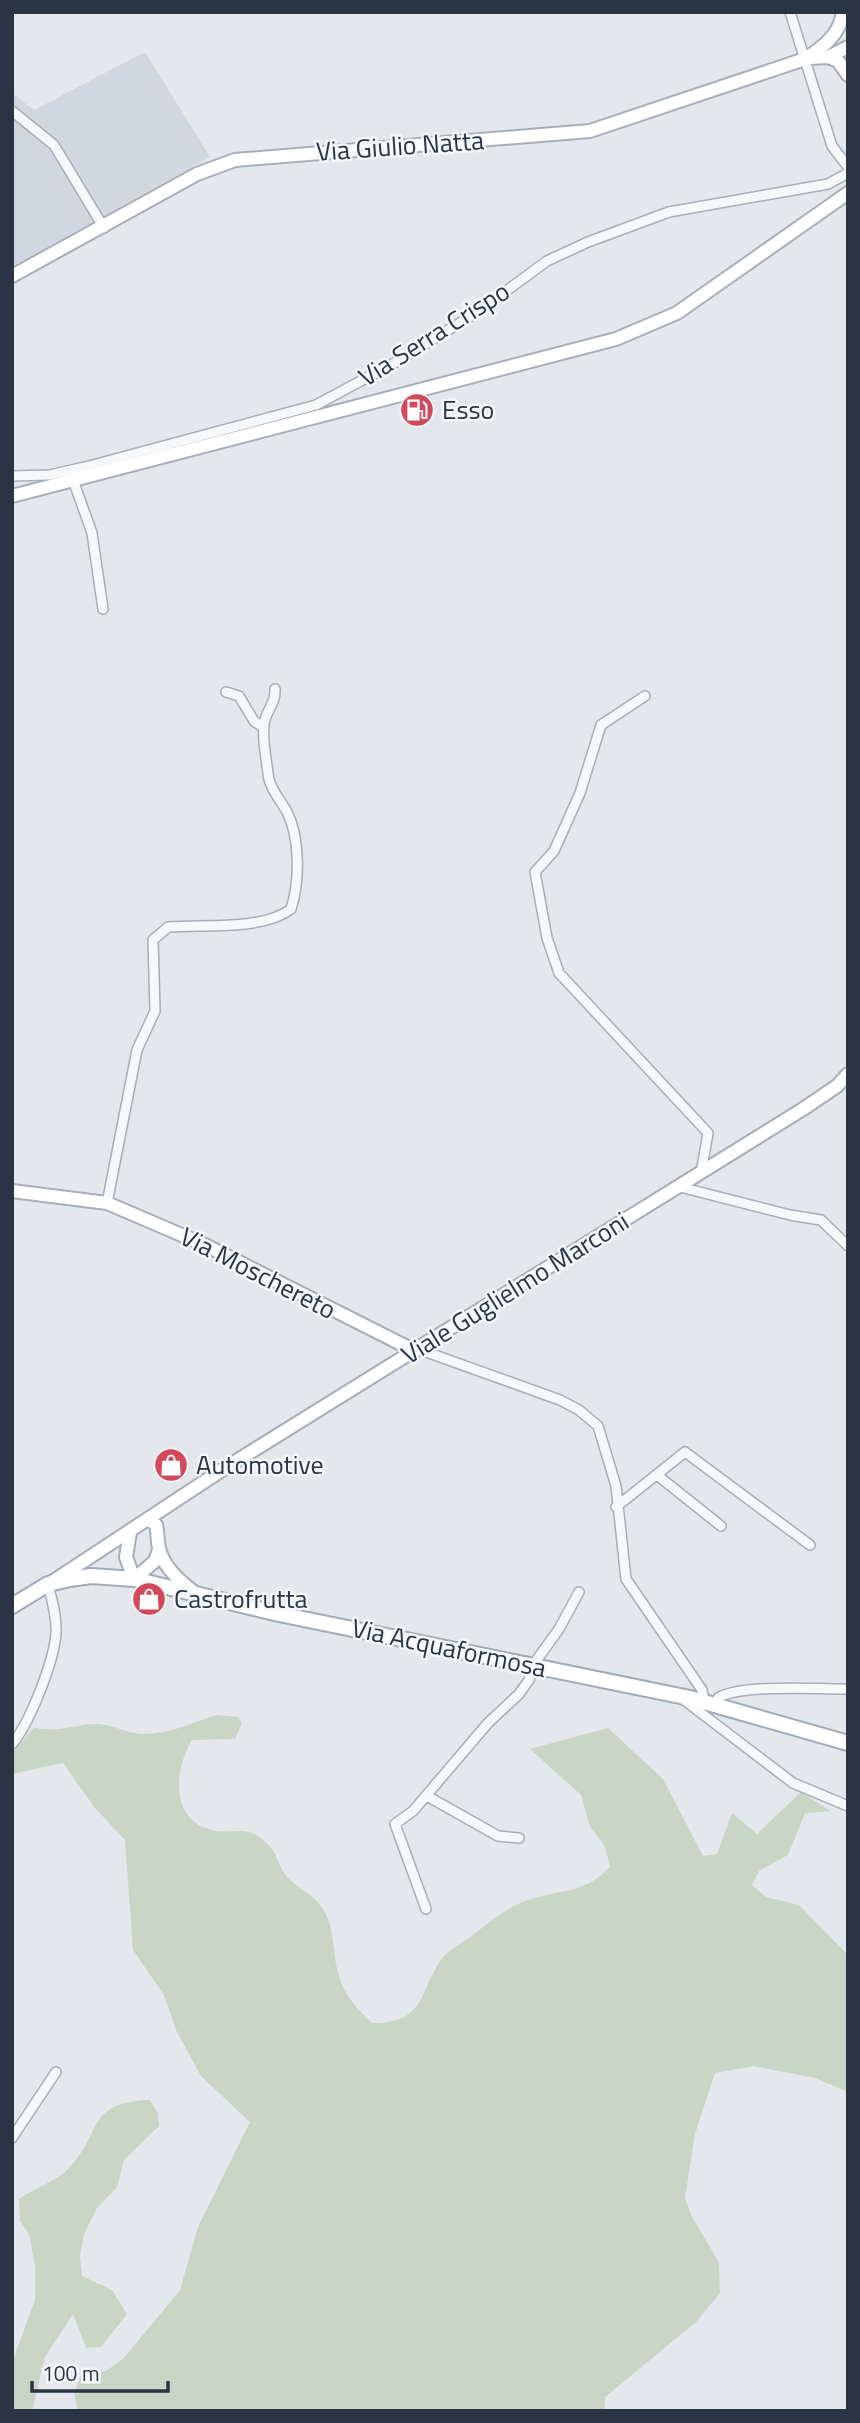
<svg xmlns="http://www.w3.org/2000/svg" width="860" height="2423" font-family="'Titillium Web',sans-serif">
<style>
.built{fill:#d2d6de}
.green{fill:#c9d6c5}
.lines{fill:none;stroke-linecap:round;stroke-linejoin:round}
.street-casing{stroke:#a9aeb7;stroke-width:12}
.secondary-casing{stroke:#a9aeb7;stroke-width:16}
.primary-casing{stroke:#a3abb8;stroke-width:18}
.street{stroke:#f7f8fa;stroke-width:9}
.secondary{stroke:#fff;stroke-width:12}
.primary{stroke:#fff;stroke-width:14}
.labels{text-anchor:middle;stroke-width:5;stroke-linejoin:round;paint-order:stroke}
.street-label{font-size:26px;fill:#2b3445;stroke:#f4f6f9}
.poi-label{font-size:26px;fill:#2b3445;stroke:#f4f6f9;text-anchor:start}
</style>
<rect width="100%" height="100%" fill="#e4e7ec"/>
<path class="built" d="M145 52 210 157 12 267V93L34 110Z"/>
<path class="green" d="M216 1715 238 1717 242 1723 235 1739 192 1740C176 1766 169 1813 205 1828 233 1839 246 1818 272 1849 277 1856 279 1865 284 1873 294 1887 314 1894 323 1909 336 1930 332 1954 339 1976 344 1995 358 2010 372 2023 425 2023 418 1995 440 1961 447 1950 464 1942 474 1934 491 1921 507 1907 528 1900 561 1889 583 1895 610 1867L605 1846 590 1827 581 1795 530 1749 608 1728 663 1779 703 1856 717 1854 732 1813 757 1834 801 1792 830 1811 805 1813 788 1855 759 1871 752 1885 766 1897 799 1905 848 1955V2092L815 2078 753 2066 715 2073 695 2134 685 2198 692 2217 719 2262 720 2293 696 2322 605 2397V2411H78L74 2393 83 2371H106L124 2358 180 2290 198 2227 250 2122 201 2076 176 2030 164 1995 133 1950 125 1840 95 1808 63 1763 12 1774V1754L34 1727C53 1734 77 1724 98 1724 113 1725 127 1733 141 1734 167 1735 192 1723 216 1715Z
M150 2100 158 2113 159 2126 124 2160 117 2187 97 2208 84 2234 80 2256 82 2276 112 2290 127 2314 101 2347 86 2348 73 2314 45 2357 32 2411H12V2363L35 2300V2266L29 2234 20 2221 19 2199C30 2191 58 2179 66 2171 105 2133 83 2103 150 2100Z"/>
<g class="lines">
<g class="street-casing">
<path id="street" d="M790 12 832 146 848 167
M12 111 54 145 104 228
M12 476 50 475 89 466 316 405 398 361 476 313 547 261 588 242 669 212 828 184 848 173
M73 480 92 533 103 609
M226 692 239 696 254 721 264 728
M645 696 601 725 580 793 554 851 535 872 547 938 559 973 708 1133 701 1173
M680 1187 790 1215 821 1220 848 1246
M107 1203 137 1050 155 1011 153 940 168 927C203 924 262 931 291 909 300 881 300 838 287 812 280 799 269 788 268 773 266 757 262 739 264 724 266 710 276 704 275 689
M418 1349 560 1400 579 1410 598 1426 616 1486 626 1579 702 1690 704 1702
M657 1475 721 1526
M616 1507 685 1452 810 1545
M684 1700 793 1783 848 1806
M716 1706 718 1698C739 1684 820 1689 848 1689
M12 1744C30 1723 54 1661 56 1633 57 1617 52 1600 48 1584
M427 1796 498 1836 519 1838
M426 1909 395 1824 413 1811 488 1723 519 1694 529 1680 533 1665 559 1629 579 1592
M12 2138 56 2072"/>
</g>
<g class="secondary-casing">
<path id="secondary" d="M828 57 838 61 848 75
M809 58 828 57 848 47
M12 276 197 174 235 160 590 131 805 59C823 47 840 35 843 12
M12 496 616 339 677 313 848 193
M12 1191 107 1203 205 1245 415 1351
M148 1519 156 1525C158 1532 157 1540 159 1548 163 1566 179 1581 194 1592
M130 1532 126 1557 134 1579 155 1561 159 1550
M52 1582 225 1468 803 1109 837 1086 848 1074"/>
</g>
<g class="primary-casing">
<path id="primary" d="M12 1606 48 1584 70 1579 91 1576 134 1579 279 1614 690 1698 848 1743"/>
</g>
<use href="#street" class="street"/>
<use href="#secondary" class="secondary"/>
<use href="#primary" class="primary"/>
</g>
<defs>
<g id="fuel-disc" transform="scale(1.75)"><circle r="9.5" fill="#d1495b" stroke="#f4f6f9"/><path d="M-5.5-6h7V0h2V4h1.3V-2.5L3-4.5l.8-.8L6-3V5H2.5V1h-1V6h-7ZM-4.2-4.7v3.2H.2V-4.7Z" fill="#fff"/></g>
<g id="shop-disc" transform="scale(1.75)"><circle r="9.5" fill="#d1495b" stroke="#f4f6f9"/><path d="M-5-2.5h2.3a2.7 3.5 0 0 1 5.4 0H5L5.5 6h-11ZM-1.5-2.5h3a1.5 2.3 0 0 0-3 0Z" fill="#fff"/></g>
</defs>
<g fill-rule="evenodd">
<use href="#fuel-disc" x="417" y="410"/>
<use href="#shop-disc" x="171" y="1465"/>
<use href="#shop-disc" x="149" y="1599"/>
</g>
<g class="labels">
<g class="street-label">
<text transform="translate(400 146) rotate(-4)" y="9">Via Giulio Natta</text>
<text transform="translate(434 334) rotate(-32)" y="9">Via Serra Crispo</text>
<text transform="translate(258 1273) rotate(27)" y="9">Via Moschereto</text>
<text transform="translate(515 1288) rotate(-32)" y="9">Viale Guglielmo Marconi</text>
<text transform="translate(449 1648) rotate(12)" y="9">Via Acquaformosa</text>
</g>
<g class="poi-label">
<text x="442" y="419">Esso</text>
<text x="196" y="1474">Automotive</text>
<text x="174" y="1608">Castrofrutta</text>
</g>
</g>
<rect width="860" height="2423" fill="none" stroke="#2b3445" stroke-width="28"/>
<path d="M32 2381v10h136v-10" fill="none" stroke="#2b3445" stroke-width="3.5"/>
<text x="42" y="2381" font-size="21" fill="#2b3445" stroke="#f4f6f9" stroke-width="5" paint-order="stroke">100 m</text>
</svg>
